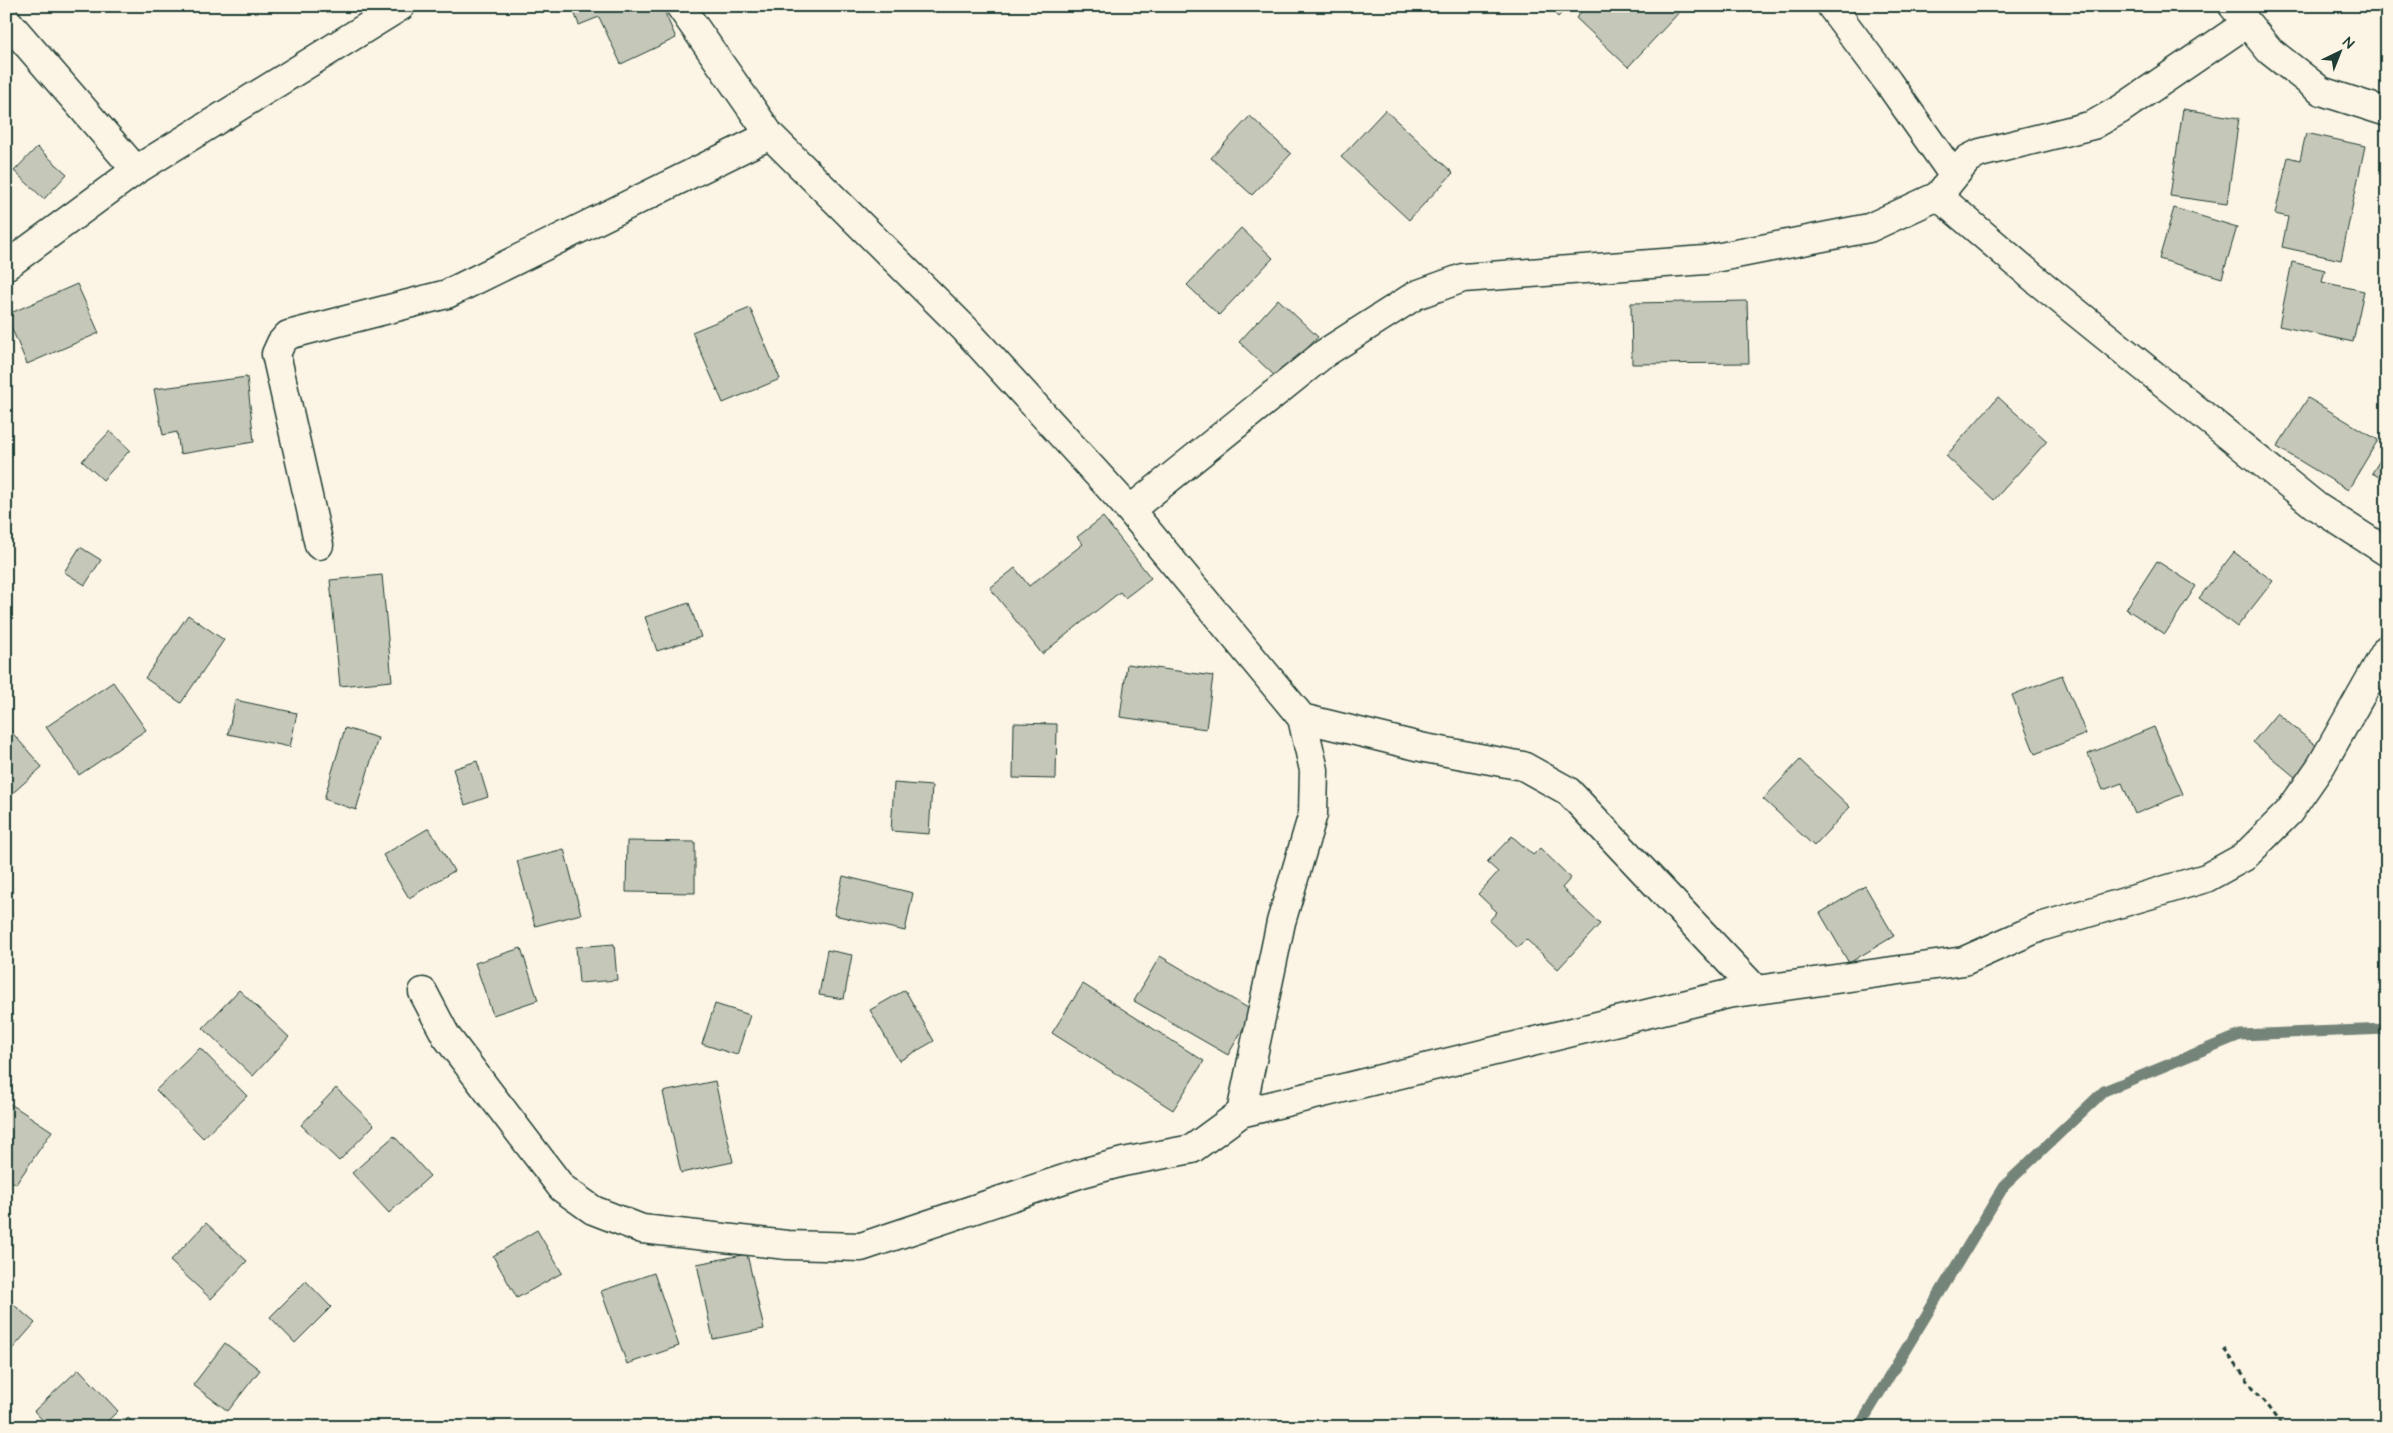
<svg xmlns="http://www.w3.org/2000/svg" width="2393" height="1433" font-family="'Architects Daughter',sans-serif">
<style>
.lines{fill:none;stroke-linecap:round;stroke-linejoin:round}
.stream{stroke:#758479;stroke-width:11}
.building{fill:#c5c7b9;stroke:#1f3d34}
.minor-casing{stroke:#1f3d34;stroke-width:31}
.path{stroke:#1f3d34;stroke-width:3;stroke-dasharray:5 4;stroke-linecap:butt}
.minor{stroke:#fcf5e5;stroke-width:28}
</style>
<rect width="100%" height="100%" fill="#fcf5e5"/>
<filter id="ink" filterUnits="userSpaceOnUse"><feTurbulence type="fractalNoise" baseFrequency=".02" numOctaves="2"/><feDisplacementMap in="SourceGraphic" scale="10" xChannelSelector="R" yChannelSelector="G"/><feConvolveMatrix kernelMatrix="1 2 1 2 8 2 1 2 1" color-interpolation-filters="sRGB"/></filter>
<g filter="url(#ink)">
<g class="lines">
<path class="stream" d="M1859 1427 2004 1186 2104 1091 2240 1035 2387 1029"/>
</g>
<path class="building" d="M572 6H662L676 38 621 64 599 17 579 25Z
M1547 6H1568L1558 17Z
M1587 6H1685L1628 67 1576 18Z
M2183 109 2239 118 2227 204 2170 196Z
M1385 110 1453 173 1409 220 1341 157Z
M1250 116 1291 154 1252 195 1211 158Z
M2306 133 2365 146 2341 260 2282 247 2288 217 2275 214 2288 157 2300 160Z
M37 147 67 174 44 199 14 171Z
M2174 208 2237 227 2222 278 2159 259Z
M1241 228 1273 258 1219 315 1187 285Z
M2292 262 2325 270 2322 282 2364 291 2353 342 2279 326Z
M77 284 99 333 27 364 6 315Z
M1278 299 1318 337 1278 379 1239 342Z
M1747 301 1749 363 1632 364 1631 303Z
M750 308 780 379 723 403 692 332Z
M247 377 254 442 180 454 177 432 163 435 154 389Z
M1998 397 2047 441 1994 500 1946 456Z
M2308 398 2378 440 2348 490 2277 447Z
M110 431 130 450 103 480 82 461Z
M2387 449V482L2372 473Z
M1103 517 1151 578 1125 598 1120 592 1042 654 990 588 1015 568 1029 586 1083 544 1077 537Z
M80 547 101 560 85 585 64 572Z
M2234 552 2273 581 2237 627 2199 598Z
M2157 561 2196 586 2165 634 2126 609Z
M382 575 392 681 340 686 330 580Z
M689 603 701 637 657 651 645 617Z
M188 615 224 640 181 703 145 678Z
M1127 664 1213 676 1206 729 1120 717Z
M2062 675 2086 734 2035 754 2012 695Z
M113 682 146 730 79 775 46 727Z
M235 700 297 713 290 747 228 734Z
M2277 713 2320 749 2296 778 2253 742Z
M1014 723 1057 724 1056 779 1013 778Z
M2154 727 2183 794 2135 814 2122 783 2103 790 2088 754Z
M345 728 378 738 356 810 324 799Z
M9 729 42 767 6 799V732Z
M1800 760 1850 807 1814 846 1763 799Z
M477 761 488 797 465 805 453 769Z
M894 783 932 786 929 834 891 831Z
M429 828 454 871 409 898 383 855Z
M1512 836 1533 855 1540 848 1571 878 1562 888 1600 924 1558 969 1526 939 1518 948 1489 921 1497 912 1478 894 1498 872 1487 862Z
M627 841 695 842V893L626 892Z
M564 849 581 914 535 926 517 861Z
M843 876 913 893 905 931 834 915Z
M1865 886 1894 936 1849 963 1820 913Z
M614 944 617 980 579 983 576 947Z
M521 948 538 1000 493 1015 475 963Z
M827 950 852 955 844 999 819 995Z
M1160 956 1253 1011 1228 1055 1134 1001Z
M1083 984 1204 1061 1173 1110 1052 1033Z
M239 990 289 1037 253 1076 203 1028Z
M905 990 934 1041 899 1061 870 1010Z
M715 1004 750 1015 737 1055 702 1044Z
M200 1048 247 1096 203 1138 156 1090Z
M715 1081 733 1162 681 1173 663 1092Z
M336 1088 374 1125 339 1161 301 1125Z
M6 1101 52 1131 16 1184 6 1177Z
M394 1136 430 1176 389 1213 352 1173Z
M206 1223 247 1261 211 1299 170 1261Z
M537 1230 562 1273 517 1298 493 1256Z
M747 1254 764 1329 713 1339 697 1264Z
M654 1273 679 1346 627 1364 601 1291Z
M306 1281 331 1307 295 1343 270 1317Z
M6 1298 35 1323 6 1356Z
M225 1343 260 1370 228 1411 193 1385Z
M79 1369 118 1411 101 1427H49L34 1411Z
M128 1418 139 1427H121Z"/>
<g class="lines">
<g class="minor-casing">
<path id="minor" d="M680 6 770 135 965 329 1130 510 1325 353 1416 295 1463 278 1705 260 1869 228 1938 196 1968 159 1980 153 2093 125 2121 109 2247 23
M1831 6 1888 82 1954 176
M2233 6 2270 51 2321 91 2387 112
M6 20 136 170
M1938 196 2040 283 2317 507 2387 552
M6 266 136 170 401 6
M319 545 276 354 281 343 288 335 447 294 770 135
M1302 718 1425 748 1523 766 1568 791 1756 990
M423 992 446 1036 562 1188 593 1210 642 1229 787 1245 861 1247 1082 1173 1123 1162 1192 1149 1241 1113 1281 922 1313 814 1314 770 1302 718 1130 510
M1241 1113 1728 994 1964 961 2040 927 2206 878 2244 857 2289 812 2321 766 2387 649"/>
</g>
<path class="path" d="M2224 1349 2283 1427"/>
<use href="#minor" class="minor"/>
</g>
</g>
<rect width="2393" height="1433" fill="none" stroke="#fcf5e5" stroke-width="25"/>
<rect x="12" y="12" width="2368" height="1408" fill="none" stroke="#1f3d34" stroke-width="2" filter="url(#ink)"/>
<g transform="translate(2340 52) rotate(43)" stroke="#fcf5e5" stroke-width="4" paint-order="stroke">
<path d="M0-4L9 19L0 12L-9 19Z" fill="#1f3d34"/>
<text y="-8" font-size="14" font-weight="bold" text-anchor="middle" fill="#1f3d34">N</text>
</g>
</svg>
